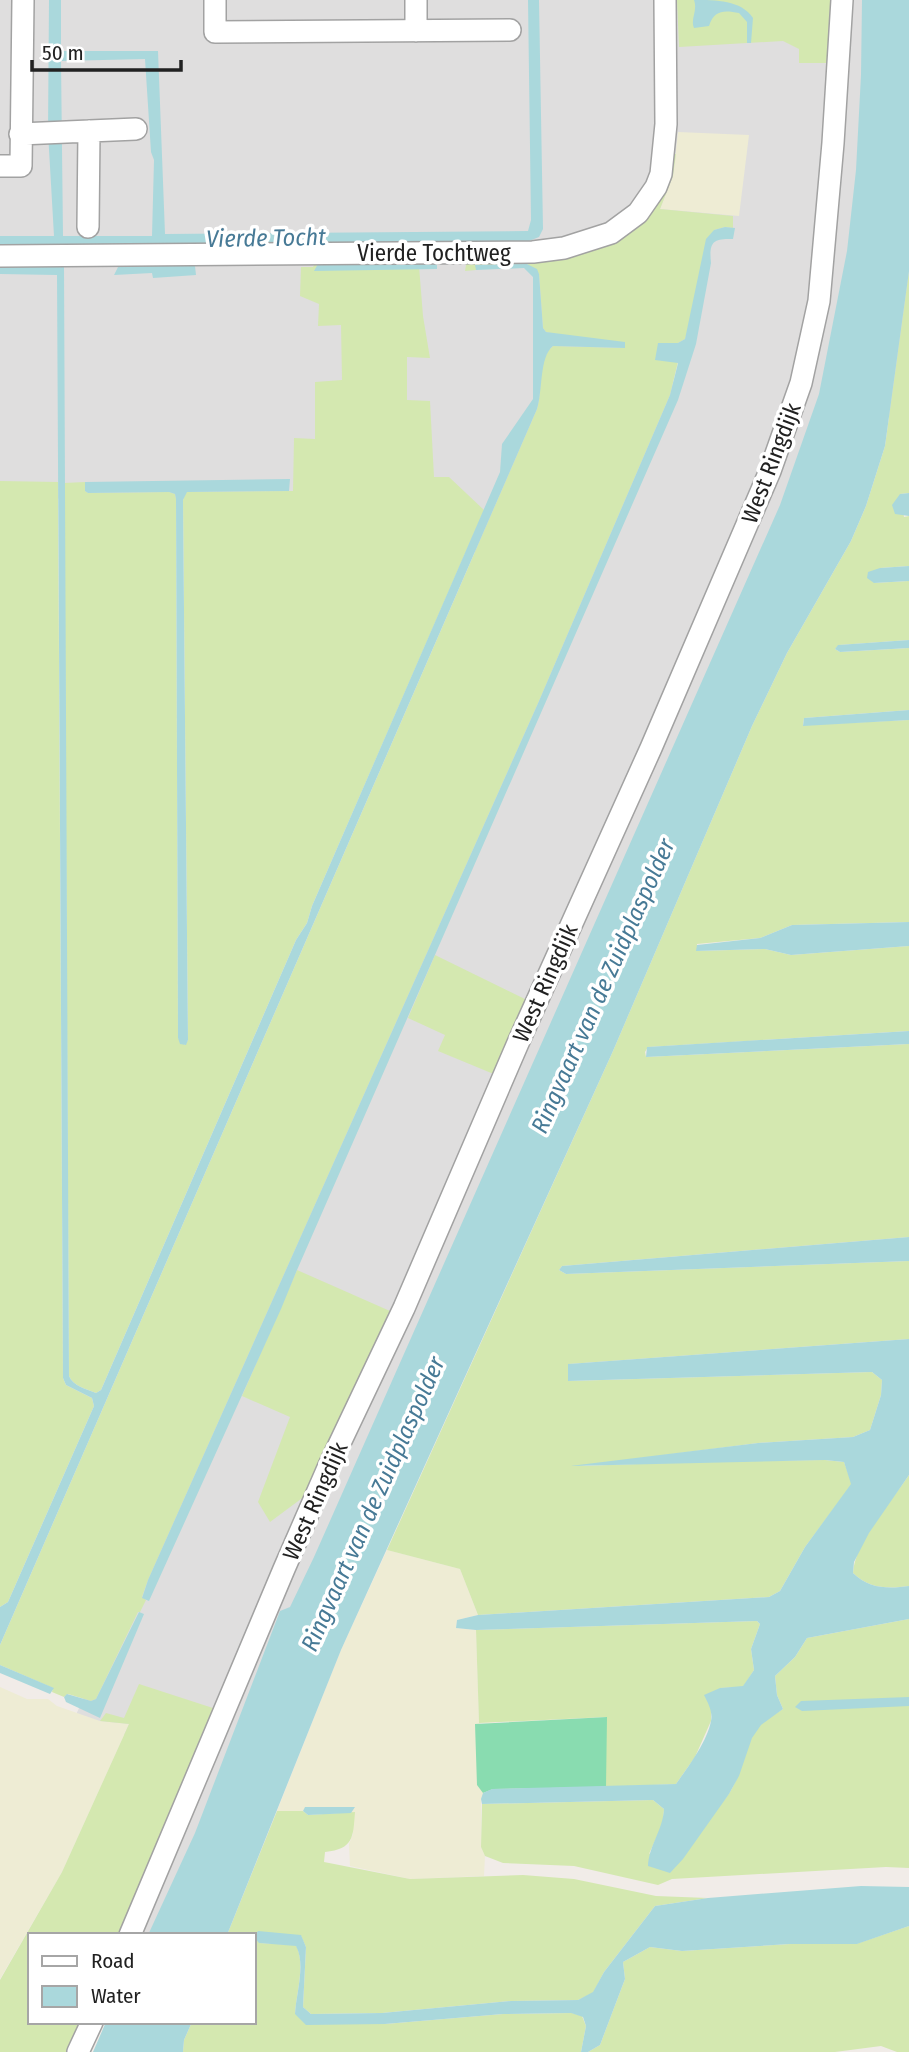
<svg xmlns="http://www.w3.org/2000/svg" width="909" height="2052" font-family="'Fira Sans Condensed',sans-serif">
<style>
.residential{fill:#dfdede}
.farmland{fill:#eeecd4}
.grass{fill:#d4e8b0}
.pitch{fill:#89dcb0}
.water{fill:#aad8dc;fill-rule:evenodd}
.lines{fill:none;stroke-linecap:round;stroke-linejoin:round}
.minor-casing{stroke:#a2a2a2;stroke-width:24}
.minor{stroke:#fff;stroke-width:21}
.labels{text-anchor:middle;stroke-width:7;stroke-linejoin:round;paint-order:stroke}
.street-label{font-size:23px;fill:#212121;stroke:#fff}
.water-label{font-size:24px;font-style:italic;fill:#477a96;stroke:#fff}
</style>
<rect width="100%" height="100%" fill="#f1ece8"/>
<path class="residential" d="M0 0H909V415L856 418 178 1935H104L186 1757 75 1717 686 354 483 555 299 500 0 498Z"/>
<path class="farmland" d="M678 132 749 135 739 216 660 209 673 176Z
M387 1550 460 1569 478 1615 457 1620 456 1628 476 1630 479 1723 606 1787 493 1789 481 1799V1847L485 1856 484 1876 410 1879 350 1866 349 1844 353 1834 344 1811H277L341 1650Z
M0 1687 27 1699H48L57 1706 100 1721 129 1724 62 1872 0 1979Z"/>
<path class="grass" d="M677 0H835L833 63H799V49L783 41 679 47Z
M669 154H676L673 176 660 209 733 216V228L725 227 714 230 689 326 685 339 678 343V362L670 395 539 701 148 1580 142 1597 146 1600 140 1612H138L96 1699 91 1701 68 1694 64 1697 52 1692 53 1688 0 1665V1645L537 409C543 390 537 358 553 346L624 348 546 332 543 328 539 274 527 264 476 265V270L465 271 466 265 477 259 617 241 639 227 649 215Z
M434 258 437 264H319L419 266 423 316 430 358 407 357V400L430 401 434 477H449L484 510 312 906 307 923 296 940 101 1390 96 1393C86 1389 73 1386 69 1376L64 483 85 482V491L88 493 169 492 175 494 176 499 178 1038 185 1045 188 1040 183 500 186 492 293 491 294 438 315 439V382L342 380 341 325 318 326 319 304 300 296 301 267H313L317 260Z
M909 271V493L900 494 904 517 909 516V566L880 568 874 583 909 581V640L839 645 835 649 840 652 909 648V710L804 718 803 725 909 720V922L792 925 760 938 697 944V951L765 949 791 955 909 946V1031L648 1047 645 1052 646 1057 909 1044V1237L562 1266 559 1270 566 1274 909 1261V1339L569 1364V1381L872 1372 882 1380 881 1395 870 1430 853 1437 758 1443 579 1466 725 1461 825 1460 844 1462 852 1484 805 1547 780 1591 769 1597 478 1615 460 1569 387 1550 613 1051 752 726 787 653 851 541 866 506 885 446Z
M0 481 58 482 63 1378 66 1385 92 1398 94 1406 8 1602 0 1607Z
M435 955 527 1000 496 1075 438 1051 445 1035 408 1018Z
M297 1270 390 1311 305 1496 270 1522 258 1502 290 1417 242 1396Z
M909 1475V1586C889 1589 869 1589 853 1573 855 1542 891 1502 909 1475Z
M909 1619V1868L886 1867 672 1879 658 1885 574 1866 503 1863 485 1856 481 1847 482 1804 653 1800 664 1809 663 1823 649 1854C675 1837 710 1821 728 1795 743 1774 743 1744 760 1725 766 1719 776 1714 783 1709L777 1695 775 1676 795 1657 807 1638Z
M757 1621 760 1624 751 1649 754 1670 743 1687 720 1688 711 1708V1721L695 1757 676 1784 606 1787V1717L479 1723 476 1630Z
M139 1684 219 1710 124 1935H30V2022H85L72 2052H0V1980L62 1872 129 1724 100 1721 106 1713 124 1718Z
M277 1811H303L308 1815 355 1812C353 1837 354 1849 325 1852L324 1862 410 1879 523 1875 574 1879 656 1896 708 1898 655 1906 604 1972 593 1993 578 2000 511 2001 382 2013 311 2014 303 2007 306 1947 301 1936 259 1943 296 1945C306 1964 296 1994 295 2014L385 2024 503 2014 572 2013 582 2016 586 2026 581 2052H183L184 2040 192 2022H254V1935H227Z
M909 1926V2052H897L881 2046 835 2052H588L600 2045 625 1979 623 1962 650 1947 682 1951 790 1944H856Z"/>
<path class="pitch" d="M607 1717 606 1787 493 1789 483 1793 477 1785 475 1724Z"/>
<path class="water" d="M49 0H61V51H158L165 234 528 231 531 220 528 0H539L543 229 539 237 529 241 480 244 0 247V236H54L48 132ZM145 59 151 152 154 160 152 236H63L61 61Z
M694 0C716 0 741 0 753 18L751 43H747V22L739 13C724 10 714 10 709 26L694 28C690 19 698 11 694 0Z
M862 0H909V271L885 446 866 506 851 541 787 653 752 726 613 1051 341 1650 227 1935H148L195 1833 280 1611 290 1607 314 1557 780 505 819 394 847 251 856 170 861 75Z
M725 227 735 228 733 239C712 238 709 243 711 263L696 344 678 400 297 1270 281 1309 149 1601 142 1598 148 1580 539 701 670 395 678 363 655 360 658 343H678L685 339 706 239 714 230Z
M318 264H437V269L314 271Z
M527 264 537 269 539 274 543 328 546 332 625 342V348L553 346C539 357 543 391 537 409L0 1645V1607L8 1602 94 1406 92 1398 66 1385 63 1378 57 275 0 274V267H64L69 1376C73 1386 86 1389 96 1393L101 1390 296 940 307 923 312 906 500 472 502 444 533 399V277L524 268 476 270 475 265Z
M119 265 195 266 196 275 153 278 152 273 114 275Z
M290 479 289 491 187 492 183 500 188 1040 186 1045 180 1044 178 1038 176 499 175 494 169 492 88 493 85 491V482Z
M909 493V516L895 514 892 505 900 494Z
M909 566V581L874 583 867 578 868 572 880 568Z
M909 640V648L840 652 835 649 838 645Z
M909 710V720L803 726 804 718Z
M909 922V946L791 955 765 949 696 951 697 945 760 938 792 925Z
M909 1031V1044L646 1057 647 1047Z
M909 1237V1261L566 1274 559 1270 562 1266Z
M909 1339V1475L869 1533 854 1562 853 1573C869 1589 889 1589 909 1586V1619L807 1638 795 1657 775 1676 777 1695 783 1709 761 1725 752 1738 739 1776 729 1794 683 1859 670 1873 648 1866C649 1845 663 1830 664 1809L653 1800 482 1804 481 1799 483 1793 492 1789 676 1784C688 1767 707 1742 711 1721 713 1712 708 1703 704 1695L720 1688 743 1686 754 1670 751 1649 760 1624 757 1621 476 1630 456 1628 457 1620 478 1615 769 1597 780 1591 805 1547 851 1484 844 1462 825 1460 570 1466 758 1443 853 1437 870 1430 881 1395 882 1380 872 1372 568 1381V1364Z
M139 1612 144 1614 100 1718 66 1702 64 1697 67 1694 91 1701 96 1699Z
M0 1665 54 1688 50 1694 0 1673Z
M909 1697V1706L802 1711 795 1707 801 1701Z
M305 1807H355L351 1813 308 1815 303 1811Z
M861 1886 909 1887V1926L857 1944H790L682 1951 650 1947 623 1962 625 1979 600 2045 588 2052H581L586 2026 583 2017 571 2013 503 2014 385 2024 306 2025 295 2014C296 1994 306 1964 296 1946L259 1943 254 1937 258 1931 301 1935 306 1947 303 2007 311 2014 382 2013 511 2001 578 2000 593 1992 604 1972 655 1906 708 1898Z
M106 2022H192L184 2040 183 2052H93Z"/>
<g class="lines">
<g class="minor-casing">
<path id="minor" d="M215 0V32L510 30
M416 0V31
M20 134 136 129
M0 166H21L23 0
M88 227 89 131
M0 256 533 252 564 248 611 233 638 213 656 187 661 174 666 124 665 0
M130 1935 284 1569 328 1468 404 1308 518 1043 651 748 770 471 801 383 819 301 833 143 842 0
M78 2052 92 2022"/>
</g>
<use href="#minor" class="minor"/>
</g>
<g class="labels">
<g class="street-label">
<text x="434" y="261">Vierde Tochtweg</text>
<text transform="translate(771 463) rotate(-69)" y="8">West Ringdijk</text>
<text transform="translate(545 983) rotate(-66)" y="8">West Ringdijk</text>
<text transform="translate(315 1501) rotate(-66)" y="8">West Ringdijk</text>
</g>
<g class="water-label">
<text transform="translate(266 238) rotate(-1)" y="8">Vierde Tocht</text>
<text transform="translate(603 986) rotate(-66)" y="8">Ringvaart van de Zuidplaspolder</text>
<text transform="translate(373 1504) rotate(-66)" y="8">Ringvaart van de Zuidplaspolder</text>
</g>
</g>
<rect x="28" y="1933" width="228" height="91" fill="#ffffff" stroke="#a6a6a6" stroke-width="2"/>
<rect x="42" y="1956" width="35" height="10" fill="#ffffff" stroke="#a6a6a6" stroke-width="2"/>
<text x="91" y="1968" font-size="21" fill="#212121">Road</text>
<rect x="42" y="1986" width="35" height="21" fill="#aad8dc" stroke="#a6a6a6" stroke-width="2"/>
<text x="91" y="2003" font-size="21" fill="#212121">Water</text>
<path d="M32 60v10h149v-10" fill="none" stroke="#212121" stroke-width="3.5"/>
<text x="42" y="60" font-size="21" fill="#212121" stroke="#ffffff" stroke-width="5" paint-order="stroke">50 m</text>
</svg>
